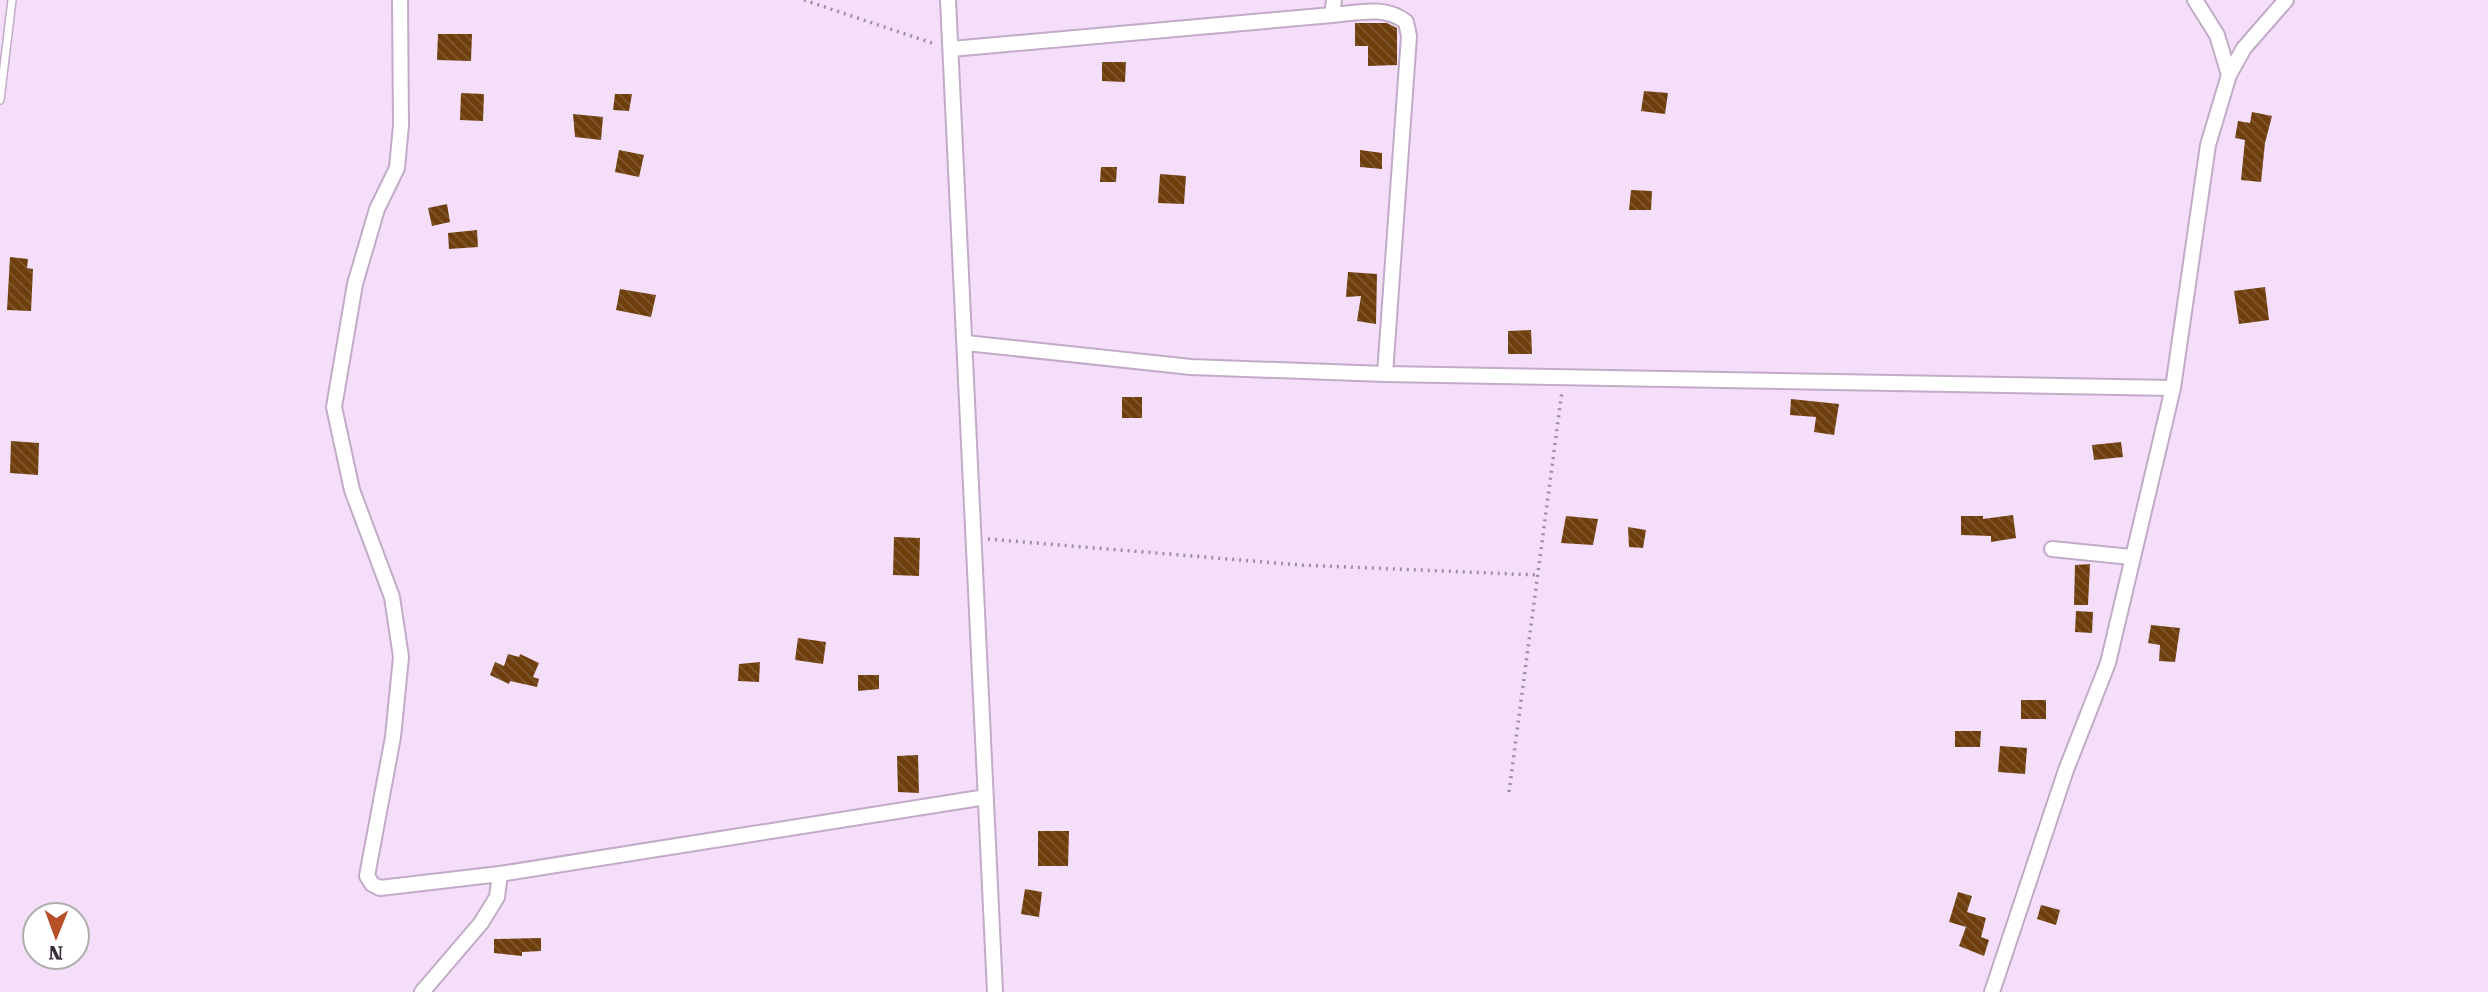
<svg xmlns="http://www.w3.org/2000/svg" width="2488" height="992" font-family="'Roboto Serif',serif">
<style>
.building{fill:url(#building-back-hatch)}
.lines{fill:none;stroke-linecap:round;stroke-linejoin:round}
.service-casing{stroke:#c2abc6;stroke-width:10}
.minor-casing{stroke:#c2abc6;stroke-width:18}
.path{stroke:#9e8da0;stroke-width:3.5;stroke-dasharray:2 5;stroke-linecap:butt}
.service{stroke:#fff;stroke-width:7}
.minor{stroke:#fff;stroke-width:14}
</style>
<defs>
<pattern id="building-back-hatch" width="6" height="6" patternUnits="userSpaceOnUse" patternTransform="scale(1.75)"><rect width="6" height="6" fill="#6e3f0d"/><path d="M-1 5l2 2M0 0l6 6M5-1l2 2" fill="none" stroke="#7f5931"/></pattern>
</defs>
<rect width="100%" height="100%" fill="#f5def9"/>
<path class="building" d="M1355 23H1387L1397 28V65L1368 66V46H1355Z
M438 34H472L471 61 437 60Z
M1102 62H1126L1125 82 1102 81Z
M1644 91 1668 93 1665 114 1641 111Z
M461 93 484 94 483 121 460 120Z
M615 94H632L629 111 613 110Z
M2252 112 2272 116 2265 143 2261 182 2241 180 2245 140 2235 138 2238 121 2250 123Z
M573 114 603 117 601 140 575 137Z
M619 150 644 155 639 177 615 172Z
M1360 150 1382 153V169L1360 167Z
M1101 167H1117L1116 182H1100Z
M1160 174 1186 176 1184 204 1158 203Z
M1631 190 1652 191 1651 210H1629Z
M447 204 450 222 432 226 428 208Z
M477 230 478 247 449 249 448 233Z
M10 257 28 259 27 268 33 269 31 311 7 310Z
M1348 272 1377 274 1376 324 1357 321 1361 296 1346 297Z
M2265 287 2269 320 2239 324 2234 291Z
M620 289 656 295 651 317 616 310Z
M1531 330 1532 354H1508V331Z
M1122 397H1142V418H1122Z
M1791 399 1839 404 1834 435 1814 432 1816 417 1790 415Z
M11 441 39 443 38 475 10 473Z
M2121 442 2123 457 2094 460 2092 445Z
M2013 515 2016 538 1991 542V536L1961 535V516H1983V519Z
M1566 516 1598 519 1593 545 1561 543Z
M1628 527 1646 530 1643 548 1629 547Z
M894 537 920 538 919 576 893 575Z
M2090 564 2088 605H2074L2075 565Z
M2076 611 2093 612 2092 633 2075 632Z
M2151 625 2180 628 2175 662 2159 661 2160 645 2148 643Z
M798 638 826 642 823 664 795 660Z
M508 654 519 657 520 654 539 663 533 677 539 679 537 687 510 681 509 684 490 675 495 662 504 666Z
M760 662 759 682 738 681 739 664Z
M858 675H879V689L858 691Z
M2021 700H2046V719H2021Z
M1955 731H1981L1980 747H1955Z
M2000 746 2027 748 2025 774 1998 772Z
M918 755 919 793 898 792 897 756Z
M1038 831H1069L1068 866H1038Z
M1025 889 1042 892 1039 917 1021 914Z
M1958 892 1972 896 1967 912 1986 918 1981 937 1989 940 1984 956 1959 946 1966 927 1949 922Z
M2041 905 2060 910 2056 925 2037 919Z
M541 938V951L522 952V956L494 953V939Z"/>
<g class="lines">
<g class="service-casing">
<path id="service" d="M0 100 12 0"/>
</g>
<g class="minor-casing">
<path id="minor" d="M400 0 401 125 397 168 377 209 355 284 334 407 352 490 392 597 401 657 393 737 367 876 372 884 380 888 500 874 497 897 481 923 422 992
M948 0 995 992
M2195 0 2217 35 2229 75
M1332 15C1358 13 1385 5 1406 22L1409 36 1385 374 2173 388
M951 49 1332 15 1334 0
M966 343 1191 367 1385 374
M2052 549 2131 557
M500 874 986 797
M1992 992 2066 770 2108 663 2173 388 2208 145 2229 75 2244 48 2286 0"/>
</g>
<path class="path" d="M804 0 935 44
M988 539 1300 565 1538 575
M1509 792 1562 391"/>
<use href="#service" class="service"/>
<use href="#minor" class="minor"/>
</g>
<g transform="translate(56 936) rotate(181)"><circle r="33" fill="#ffffff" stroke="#afabaf" stroke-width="2"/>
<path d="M0-5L12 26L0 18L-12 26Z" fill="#b74f29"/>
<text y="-10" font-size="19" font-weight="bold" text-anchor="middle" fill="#372e38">N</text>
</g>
</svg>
